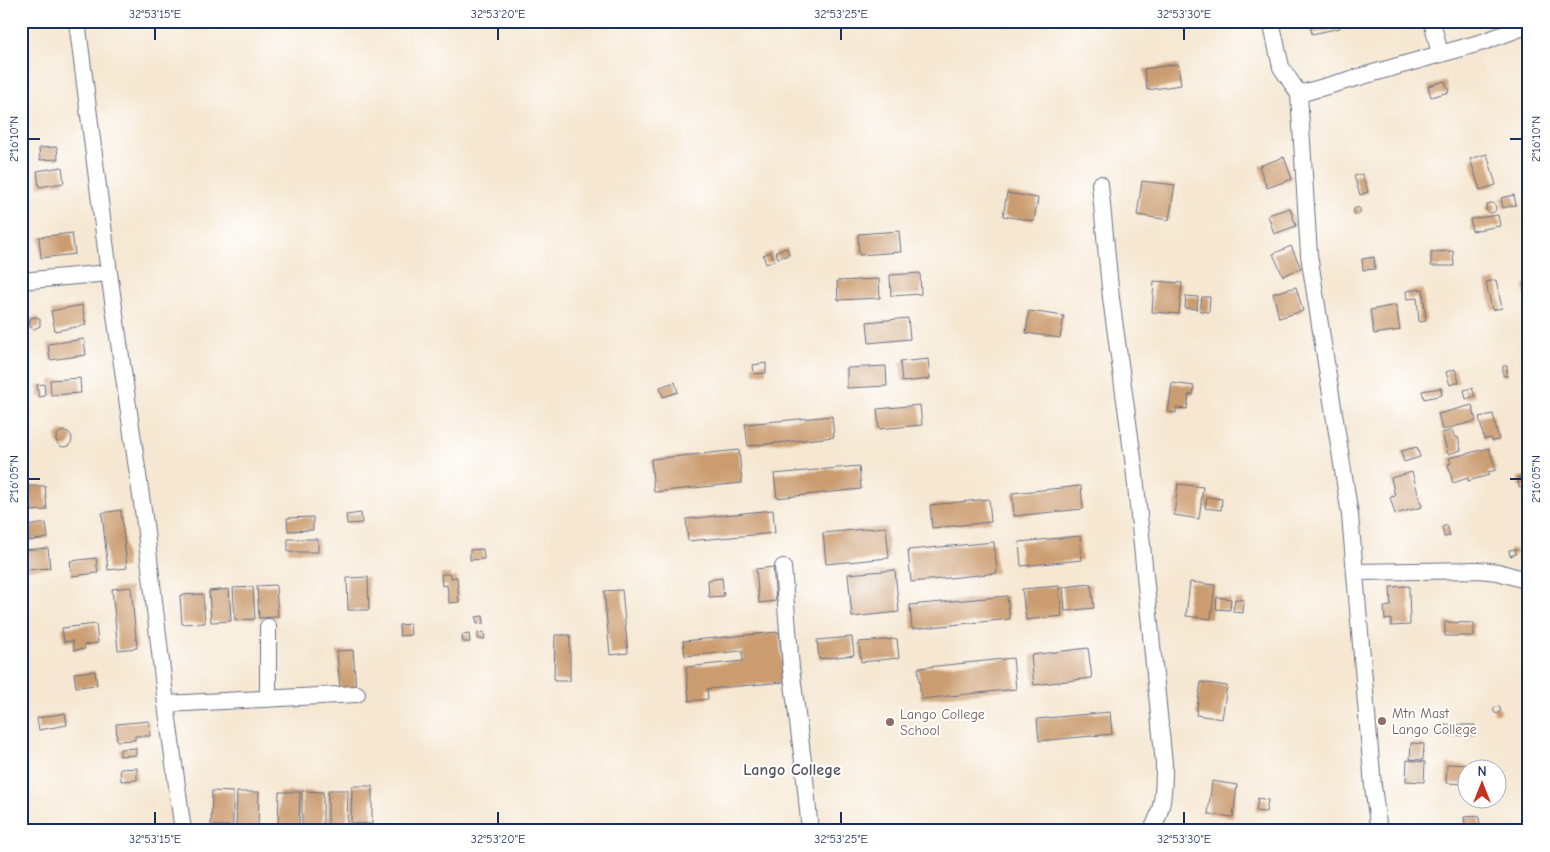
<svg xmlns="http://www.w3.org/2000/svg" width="1550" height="852" font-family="'Comic Neue',sans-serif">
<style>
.building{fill:#cb9c6f}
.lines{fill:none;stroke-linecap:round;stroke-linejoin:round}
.minor-casing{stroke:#676f86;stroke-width:18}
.minor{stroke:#fff;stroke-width:16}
.ticks{fill:none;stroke:#1b2f5e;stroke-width:2}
.education-dot{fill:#8d6e63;stroke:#fff;stroke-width:2}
.labels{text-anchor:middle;stroke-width:4;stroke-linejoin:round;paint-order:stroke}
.education-label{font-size:14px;fill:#785e54;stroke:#fff;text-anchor:start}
.quarter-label{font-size:16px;font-weight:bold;fill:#595564;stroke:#fff}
.neatline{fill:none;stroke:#1b2f5e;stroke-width:2}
.ticks-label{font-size:12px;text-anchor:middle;fill:#1b2f5e}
</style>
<rect width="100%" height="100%" fill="#fff"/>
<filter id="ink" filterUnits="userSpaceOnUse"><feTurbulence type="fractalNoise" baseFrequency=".02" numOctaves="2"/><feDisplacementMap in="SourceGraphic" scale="10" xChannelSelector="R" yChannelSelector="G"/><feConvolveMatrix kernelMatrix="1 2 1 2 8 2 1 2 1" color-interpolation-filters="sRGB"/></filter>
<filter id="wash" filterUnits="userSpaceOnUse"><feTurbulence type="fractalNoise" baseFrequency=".0096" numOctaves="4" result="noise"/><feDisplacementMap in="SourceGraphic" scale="20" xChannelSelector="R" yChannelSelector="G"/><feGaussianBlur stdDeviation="1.12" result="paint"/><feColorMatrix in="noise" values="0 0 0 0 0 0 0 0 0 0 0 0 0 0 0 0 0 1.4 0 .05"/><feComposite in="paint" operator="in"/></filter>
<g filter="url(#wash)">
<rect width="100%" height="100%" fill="#f5e7d1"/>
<g id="blocks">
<path class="building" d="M1309 21H1339L1340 28 1312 34Z
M1407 21H1417L1418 23 1408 25Z
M1178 64 1181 85 1147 90 1144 69Z
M1445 81 1449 92 1431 97 1428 86Z
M57 147 58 159 40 160 39 148Z
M1487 154 1496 185 1480 190 1470 159Z
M1284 157 1292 179 1267 188 1259 166Z
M62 167 64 183 39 187 37 171Z
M1362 174 1368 192 1360 195 1354 176Z
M1142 181 1175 185 1169 220 1137 215Z
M1007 193 1038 198 1034 221 1003 216Z
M1514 195 1516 205 1503 208 1501 198Z
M1486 208a5 5 0 1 1 10 0a5 5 0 1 1-10 0Z
M1353.5 211a3.5 3.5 0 1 1 7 0a3.5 3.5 0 1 1-7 0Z
M1290 208 1296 226 1274 234 1268 215Z
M1498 215 1500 226 1472 231 1470 219Z
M899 231 901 252 859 255 858 234Z
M72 233 75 254 41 258 39 237Z
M1291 246 1301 268 1283 276 1273 254Z
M787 248 789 255 778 258 776 251Z
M1453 251 1454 266H1431V252Z
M771 252 774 261 766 264 763 255Z
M1374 257 1375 269 1363 270 1362 259Z
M920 273 921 294 891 296 890 275Z
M879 279 880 298 838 300 837 281Z
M1496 280 1502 308 1492 310 1486 282Z
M1154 281 1182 283 1179 314 1152 312Z
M1524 285H1529V295H1525Z
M1296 287 1303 311 1279 318 1273 293Z
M1423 289 1426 321 1419 322 1417 298 1407 299 1406 291Z
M1186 296 1198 297 1197 309 1185 308Z
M1202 297H1210L1209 312 1200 311Z
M82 305 86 325 55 331 51 311Z
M1396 305 1400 330 1374 334 1370 310Z
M1029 311 1064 316 1060 338 1026 333Z
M37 317 40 319V326L34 329 30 327 29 322 31 318Z
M908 318 910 339 869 343 867 322Z
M84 339 86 355 50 360 48 344Z
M928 359 930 379 902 382 900 362Z
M766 363V373L754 374 753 365Z
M886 366 887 386 847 388V368Z
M1503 366H1507V376H1503Z
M1455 369 1459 382 1450 385 1446 372Z
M80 378 81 393 51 395 50 380Z
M675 382 678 392 663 397 660 387Z
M1172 383 1194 386 1193 395 1189 394 1187 409 1176 408V413L1168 412Z
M44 384 45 396 39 397 37 385Z
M1441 388 1442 395 1424 399 1422 391Z
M1472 388 1475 396 1466 399 1464 390Z
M920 405 922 425 879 429 877 409Z
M1472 405 1476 421 1442 430 1438 414Z
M1493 414 1499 440 1492 441 1491 438 1484 439 1479 417Z
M832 416 834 437 748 446 745 424Z
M1452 430 1455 438 1458 437 1461 450 1448 454 1442 433Z
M56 439a8 8 0 1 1 16 0a8 8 0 1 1-16 0Z
M1417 447 1420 457 1404 462 1401 451Z
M1489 448 1496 470 1488 472 1489 475 1468 481V478L1453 483 1448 464 1451 463 1449 458Z
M739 450 742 483 654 492 651 459Z
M859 466 861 489 777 498 774 474Z
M1412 472 1422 507 1395 514 1390 497 1395 496 1391 478Z
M1529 476V486L1519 487 1518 477Z
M1178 484 1203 487 1199 519 1174 515Z
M27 486H45L47 510 28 511V502H21V490H27Z
M1081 486 1083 509 1014 516 1012 493Z
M1207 497 1222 499 1221 510 1205 508Z
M989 499 991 522 932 528 930 505Z
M121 510 127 568 108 570 102 513Z
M773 510 775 533 688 541 686 519Z
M361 513 362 523 347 524 346 515Z
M313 517V530L288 531 287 518Z
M46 523 48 538 21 542V527Z
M1447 525 1450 536 1444 537 1442 527Z
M886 527 889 558 826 564 823 533Z
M1080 536 1082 560 1021 566 1019 542Z
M288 539H318V552H288Z
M994 542 997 573 911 582 908 550Z
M48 548 50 568 25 570 24 566H21V550Z
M483 549 484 559 470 560V550Z
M1515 549 1516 554 1510 556 1509 550Z
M96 558 98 573 72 576 70 561Z
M773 567 776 601 759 603 756 569Z
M895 570 899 612 852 617 848 574Z
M441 574H451V578L457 577 459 602 449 603 447 585 442 586Z
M368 577 369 610H348L347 578Z
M722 578 724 596 709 597 708 580Z
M1190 582 1215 585 1211 619 1186 616Z
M1091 584 1094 608 1065 611 1063 587Z
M276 585 278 617 259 618 257 586Z
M1059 586 1062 616 1026 620 1022 589Z
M1409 586 1410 625 1391 626V619L1385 620 1384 607 1391 606 1390 587Z
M131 587 137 648 118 650 112 589Z
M253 587 255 619 235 620 233 588Z
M229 589 231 621 211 622 209 591Z
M622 590 628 653 610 655 604 591Z
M203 594 205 623 182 624 180 595Z
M1007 596 1010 619 912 629 910 605Z
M1217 597 1231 599 1230 610 1216 609Z
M1235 599 1244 600 1243 613 1233 612Z
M483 616 484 623 477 624 476 617Z
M1445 622 1474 623V636H1445Z
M96 624 98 643 84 645 85 649 74 650 73 641 64 642 62 628Z
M410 624 411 635 400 636 399 625Z
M484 632 485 639H478V633Z
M779 632 784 682 707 689 708 699 689 701 686 667 743 661 742 651 685 656 683 641Z
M469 634 470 642H463L462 635Z
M555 635H570V681H554Z
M852 637 854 655 819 659 817 640Z
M897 639 899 658 861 662 859 642Z
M1088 648 1092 678 1034 685 1031 655Z
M353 650 356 689 340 690 337 651Z
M1013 658 1016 689 921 699 918 668Z
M95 671 97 685 76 687 74 673Z
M1201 682 1227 686 1222 719 1196 715Z
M1493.5 710a3.5 3.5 0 1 1 7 0a3.5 3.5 0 1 1-7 0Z
M1110 712 1112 734 1039 741 1037 719Z
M65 713 67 725 39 730 37 718Z
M149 721 150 736H135V740L117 741 116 724Z
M1444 725H1475V735L1444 736Z
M1411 743 1424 744 1423 760 1410 759Z
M136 748V755L120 756V749Z
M1407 760 1425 762 1424 782 1406 781Z
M1447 764 1468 765 1467 784 1446 783Z
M137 768V780L121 781 120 769Z
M1212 781 1237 785 1233 817 1208 814Z
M352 786H372V824L351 823Z
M328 790H348L347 824H328Z
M212 791 233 792V826H211Z
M302 791 323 792V826H302Z
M237 792H259L258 828 236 827Z
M279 792H300L299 826H278Z
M1258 798 1268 800 1266 812 1256 811Z
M1479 816 1480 829 1466 830 1464 817Z"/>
</g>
</g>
<g filter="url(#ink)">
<use href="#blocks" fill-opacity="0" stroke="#676f86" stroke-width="1"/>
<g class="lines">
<g class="minor-casing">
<path id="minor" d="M77 21 109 273 145 524 166 704 183 831
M1271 21 1281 67 1299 94 1309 255 1350 515 1373 786 1379 831
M1432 21 1440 54
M1299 94 1483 42 1529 25
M1100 184 1111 298 1134 466 1164 764C1164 788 1164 810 1151 831
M21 281 109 273
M783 567 791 668 804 769 810 831
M1355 572 1478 570 1498 572 1529 581
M268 627V699
M166 704 357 694"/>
</g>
<use href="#minor" class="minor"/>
</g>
</g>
<path class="ticks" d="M155 28V40M498 28V40M841 28V40M1184 28V40M28 139H40M1510 139H1522M28 479H40M1510 479H1522M155 812V824M498 812V824M841 812V824M1184 812V824"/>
<g class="education-dot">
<circle cx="1382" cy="721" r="5"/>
<circle cx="890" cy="722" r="5"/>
</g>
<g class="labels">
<g class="education-label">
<text x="1392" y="718">Mtn Mast<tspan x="1392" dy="16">Lango College</tspan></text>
<text x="900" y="719">Lango College<tspan x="900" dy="16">School</tspan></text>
</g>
<g class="quarter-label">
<text x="792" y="775">Lango College</text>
</g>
</g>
<rect width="1550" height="852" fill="none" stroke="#fff" stroke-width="55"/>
<g transform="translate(1482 784)"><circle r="24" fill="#ffffff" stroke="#a4acbf"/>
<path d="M0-4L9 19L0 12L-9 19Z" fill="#c8321e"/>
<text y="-8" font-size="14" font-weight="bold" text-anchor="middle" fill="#1b2f5e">N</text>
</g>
<rect x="28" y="28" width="1494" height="796" class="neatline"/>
<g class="ticks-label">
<text x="155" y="18">32°53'15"E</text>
<text x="498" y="18">32°53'20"E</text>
<text x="841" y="18">32°53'25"E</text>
<text x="1184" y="18">32°53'30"E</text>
<text transform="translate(14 139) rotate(-90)" y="4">2°16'10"N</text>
<text transform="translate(1536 139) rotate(-90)" y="4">2°16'10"N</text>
<text transform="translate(14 479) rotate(-90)" y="4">2°16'05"N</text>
<text transform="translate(1536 479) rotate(-90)" y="4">2°16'05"N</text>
<text x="155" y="843">32°53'15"E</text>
<text x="498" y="843">32°53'20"E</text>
<text x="841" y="843">32°53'25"E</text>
<text x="1184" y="843">32°53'30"E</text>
</g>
</svg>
